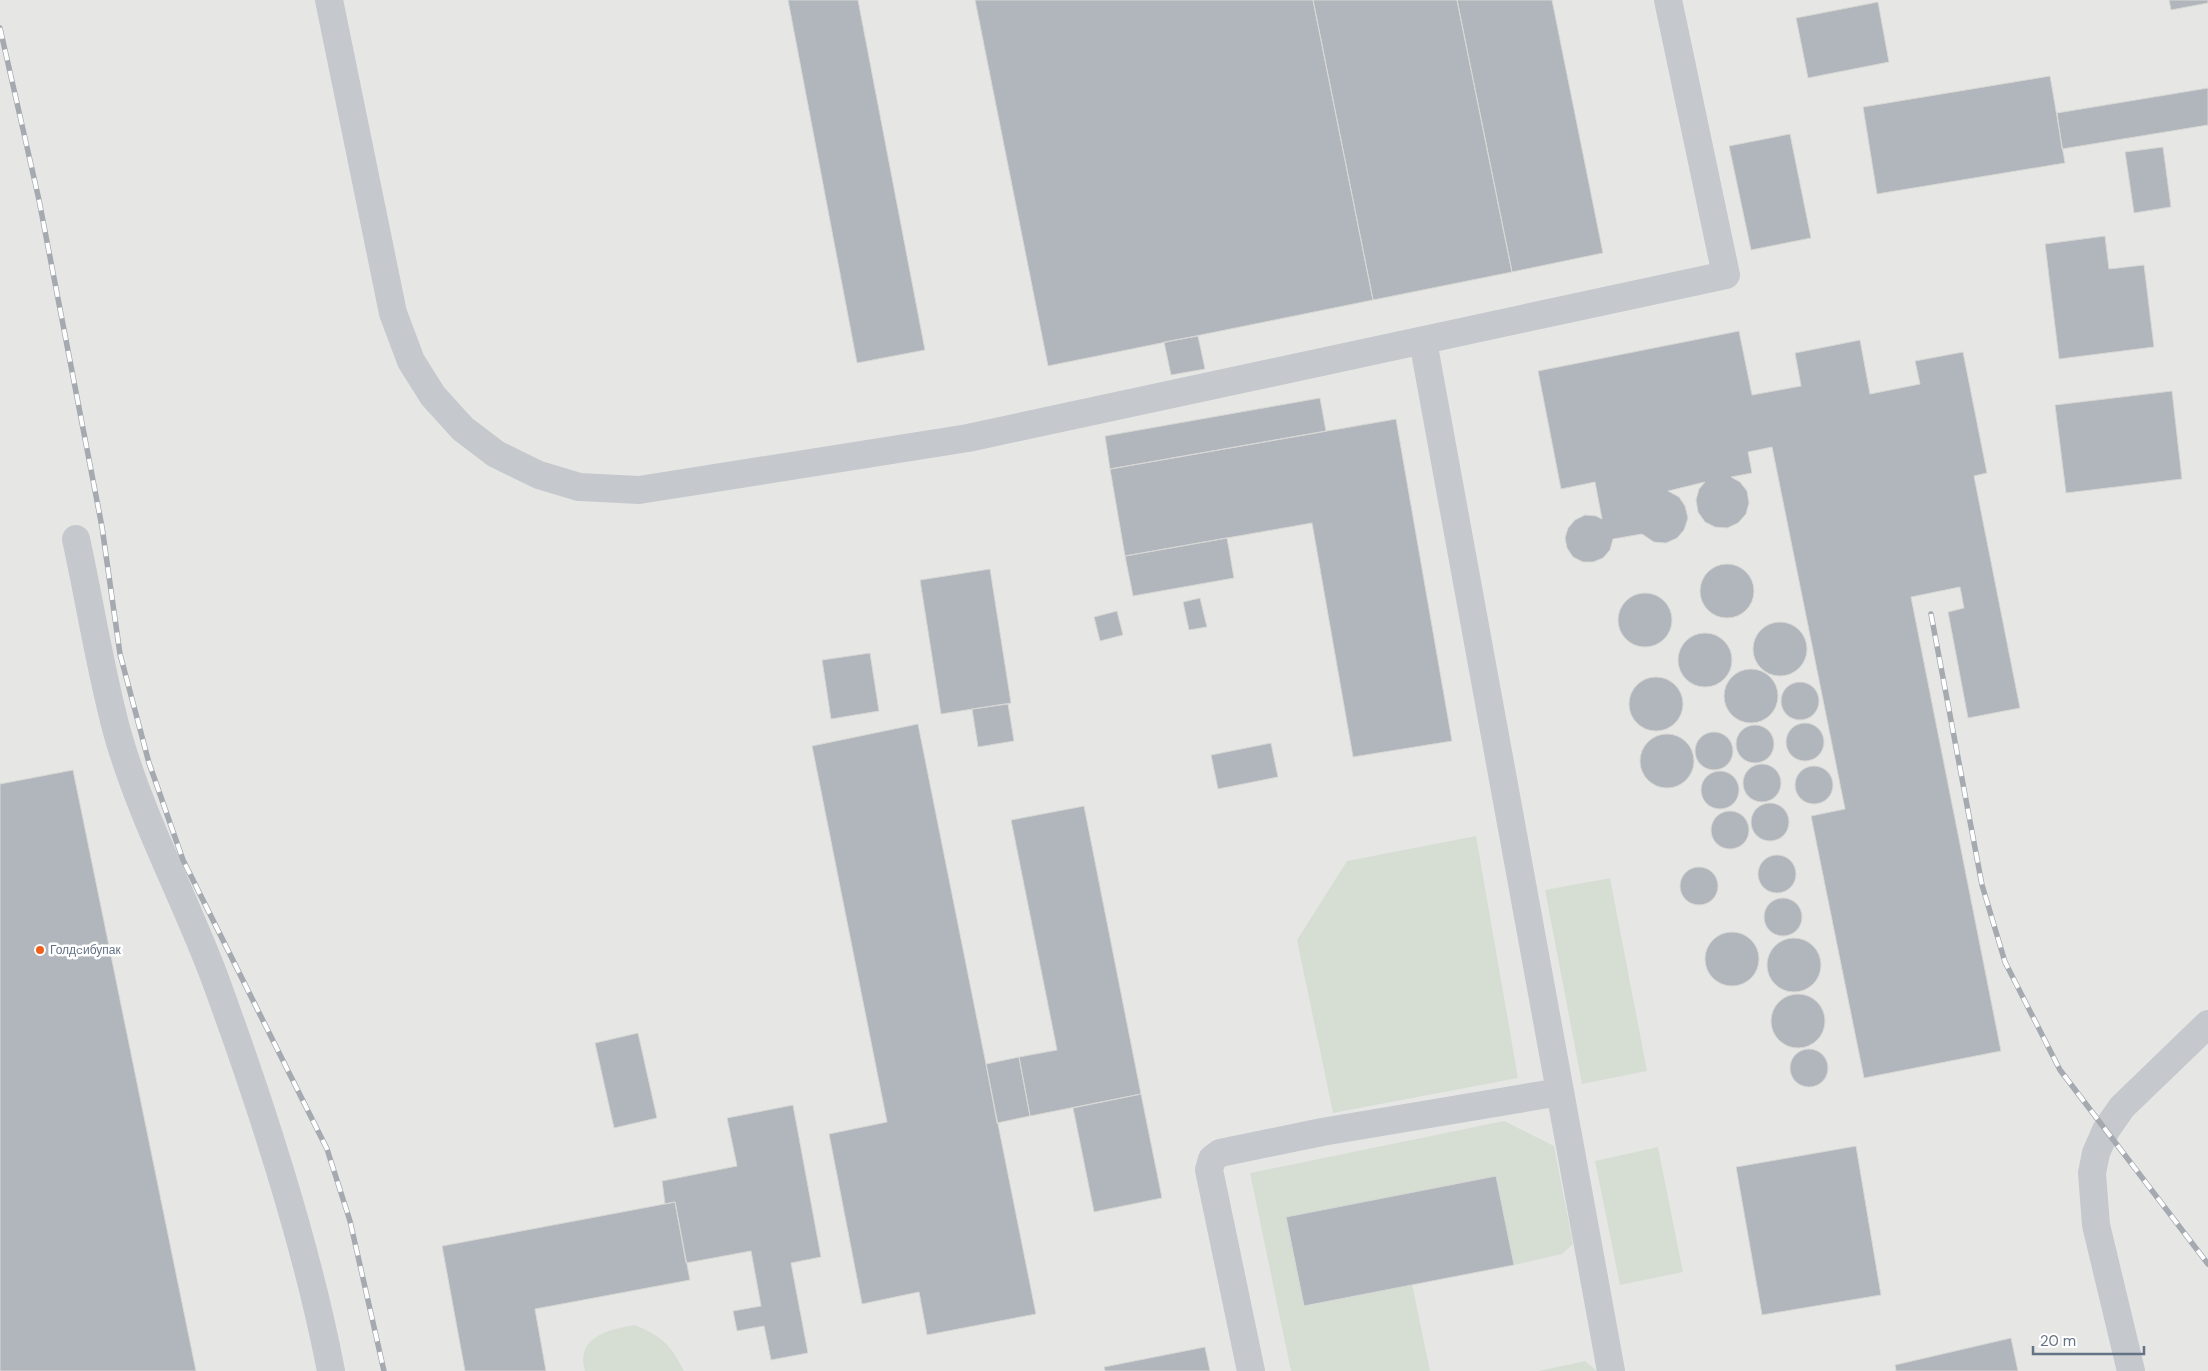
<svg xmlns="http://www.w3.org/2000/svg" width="2208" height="1371" font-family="'DM Sans',sans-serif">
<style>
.built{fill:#e6e7e5}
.green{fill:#d6ded3}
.building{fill:#b0b6bc;stroke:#d7d7d4}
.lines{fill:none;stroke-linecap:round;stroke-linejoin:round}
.minor{stroke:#c5c8cc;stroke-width:28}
.rail-casing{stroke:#a5aab1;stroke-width:5.5}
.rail{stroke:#fff;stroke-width:4;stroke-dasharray:11;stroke-linecap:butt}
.poi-dot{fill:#ee5f1a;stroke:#fff;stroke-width:2}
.labels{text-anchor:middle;stroke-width:5;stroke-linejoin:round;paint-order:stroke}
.poi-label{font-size:12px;fill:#637285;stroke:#fff;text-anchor:start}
</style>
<rect width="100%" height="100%" fill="#f5f6f2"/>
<path class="built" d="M0 0H2208V1371H0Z"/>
<path class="green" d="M1476 836 1518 1078 1333 1113 1297 940 1347 861Z
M1610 878 1647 1071 1582 1084 1545 890Z
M1504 1121 1554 1146 1573 1244 1562 1254 1514 1265 1496 1176 1287 1217 1304 1306 1301 1307 1412 1284 1430 1371H1291L1250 1173Z
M1658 1147 1683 1272 1620 1285 1595 1161Z
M635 1325C663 1337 670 1344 684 1371H585C575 1337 609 1329 635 1325Z
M1585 1361 1597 1371H1539Z"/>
<path class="building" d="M788 0H858L925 350 857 363Z
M975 0H1313L1373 300 1048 366Z
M1313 0H1457L1512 272 1373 300Z
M1457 0H1552L1603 253 1512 272Z
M2169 0H2208V3L2171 10Z
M1878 2 1889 62 1808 78 1796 18Z
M2050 76 2065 163 1877 194 1863 107Z
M2208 88V125L2062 149 2057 113Z
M1790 134 1811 238 1751 250 1729 146Z
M2163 147 2171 207 2134 213 2125 152Z
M2105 236 2109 269 2144 265 2154 347 2059 359 2045 244Z
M1739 331 1752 395 1801 386 1795 353 1860 340 1870 394 1920 384 1915 361 1963 352 1987 473 1974 476 2020 708 1968 718 1948 612 1964 608 1960 587 1911 597 2001 1051 1864 1078 1811 816 1845 809 1772 447 1748 452 1752 473 1731 477 1740 482 1747 491 1749 503 1746 514 1738 523 1727 528 1715 527 1705 522 1698 512 1696 500 1699 489 1705 482 1668 491 1679 497 1685 506 1688 518 1684 530 1677 538 1666 543 1654 542 1642 534 1613 539 1610 550 1603 558 1593 562H1583L1573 557 1567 548 1565 538 1568 528 1575 520 1585 515 1596 516 1602 519 1595 482 1561 489 1538 371Z
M1198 336 1205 369 1171 375 1164 342Z
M2172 391 2182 479 2066 493 2055 405Z
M1320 398 1326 431 1110 469 1105 436Z
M1396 419 1452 741 1353 757 1312 523 1125 556 1110 469Z
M1227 538 1234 578 1133 596 1125 556Z
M1700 591a27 27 0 1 1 54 0a27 27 0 1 1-54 0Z
M990 569 1011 703 941 714 920 580Z
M1618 620a27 27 0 1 1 54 0a27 27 0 1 1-54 0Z
M1200 598 1207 627 1189 630 1183 602Z
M1117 611 1123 635 1100 641 1094 617Z
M1753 649a27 27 0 1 1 54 0a27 27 0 1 1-54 0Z
M1678 660a27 27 0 1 1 54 0a27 27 0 1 1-54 0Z
M870 653 879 711 831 719 822 660Z
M1724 696a27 27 0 1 1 54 0a27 27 0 1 1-54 0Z
M1629 704a27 27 0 1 1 54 0a27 27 0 1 1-54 0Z
M1781 701a19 19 0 1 1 38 0a19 19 0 1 1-38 0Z
M1008 704 1014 741 978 747 972 709Z
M1786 742a19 19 0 1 1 38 0a19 19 0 1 1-38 0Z
M918 724 1036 1314 927 1335 919 1292 862 1304 829 1134 887 1122 812 746Z
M1736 744a19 19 0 1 1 38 0a19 19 0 1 1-38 0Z
M1695 751a19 19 0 1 1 38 0a19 19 0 1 1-38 0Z
M1640 761a27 27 0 1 1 54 0a27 27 0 1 1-54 0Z
M1271 743 1278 777 1218 789 1211 755Z
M1743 783a19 19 0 1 1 38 0a19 19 0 1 1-38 0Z
M1795 785a19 19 0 1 1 38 0a19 19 0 1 1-38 0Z
M73 770 196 1371H0V784Z
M1701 790a19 19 0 1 1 38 0a19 19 0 1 1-38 0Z
M1751 822a19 19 0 1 1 38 0a19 19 0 1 1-38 0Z
M1084 806 1141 1094 1030 1116 1019 1057 1057 1050 1011 820Z
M1711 830a19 19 0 1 1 38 0a19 19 0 1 1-38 0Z
M1758 874a19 19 0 1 1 38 0a19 19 0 1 1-38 0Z
M1680 886a19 19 0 1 1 38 0a19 19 0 1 1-38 0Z
M1764 917a19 19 0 1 1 38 0a19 19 0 1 1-38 0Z
M1705 959a27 27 0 1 1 54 0a27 27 0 1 1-54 0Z
M1767 965a27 27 0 1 1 54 0a27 27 0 1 1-54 0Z
M1771 1021a27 27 0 1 1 54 0a27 27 0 1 1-54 0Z
M638 1033 657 1118 614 1128 595 1043Z
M1790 1068a19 19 0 1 1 38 0a19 19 0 1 1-38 0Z
M1019 1057 1030 1116 997 1123 986 1064Z
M1141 1094 1162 1198 1094 1212 1073 1108Z
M793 1105 821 1257 791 1263 808 1353 771 1360 764 1326 737 1331 733 1311 761 1306 751 1251 686 1263 675 1202 665 1204 662 1181 737 1166 727 1118Z
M1856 1146 1881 1295 1762 1315 1736 1167Z
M1496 1176 1514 1265 1304 1306 1286 1217Z
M675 1202 690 1280 535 1309 546 1371H465L442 1246Z
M2011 1338 2018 1371H1896L1895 1365Z
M1205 1347 1210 1371H1105L1104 1367Z"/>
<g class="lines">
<path class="minor" d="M329 0 393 313 411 361 433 396 463 429 496 454 539 475 579 487 639 490 968 438 1726 275 1668 0
M1423 341 1611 1371
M76 539C90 603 100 669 117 732 141 817 183 894 214 976 260 1101 306 1240 331 1371
M1251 1371 1209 1170 1212 1159 1220 1153 1322 1132 1560 1092
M2131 1371 2096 1225 2092 1173 2096 1153 2106 1130 2122 1107 2208 1024"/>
<g class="rail-casing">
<path id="rail" d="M0 28 39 200 102 527 120 654 149 763 183 860 327 1149 350 1221 384 1371
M1931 614 1982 885 2005 962 2060 1070 2208 1264"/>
</g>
<use href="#rail" class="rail"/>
</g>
<circle class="poi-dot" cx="40" cy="950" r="5"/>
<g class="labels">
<g class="poi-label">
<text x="50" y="954">Голдcибупак</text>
</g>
</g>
<path d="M2033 1346v8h111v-8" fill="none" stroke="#637285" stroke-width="2.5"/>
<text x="2040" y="1346" font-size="15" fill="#637285" stroke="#ffffff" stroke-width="4" paint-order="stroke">20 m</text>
</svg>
